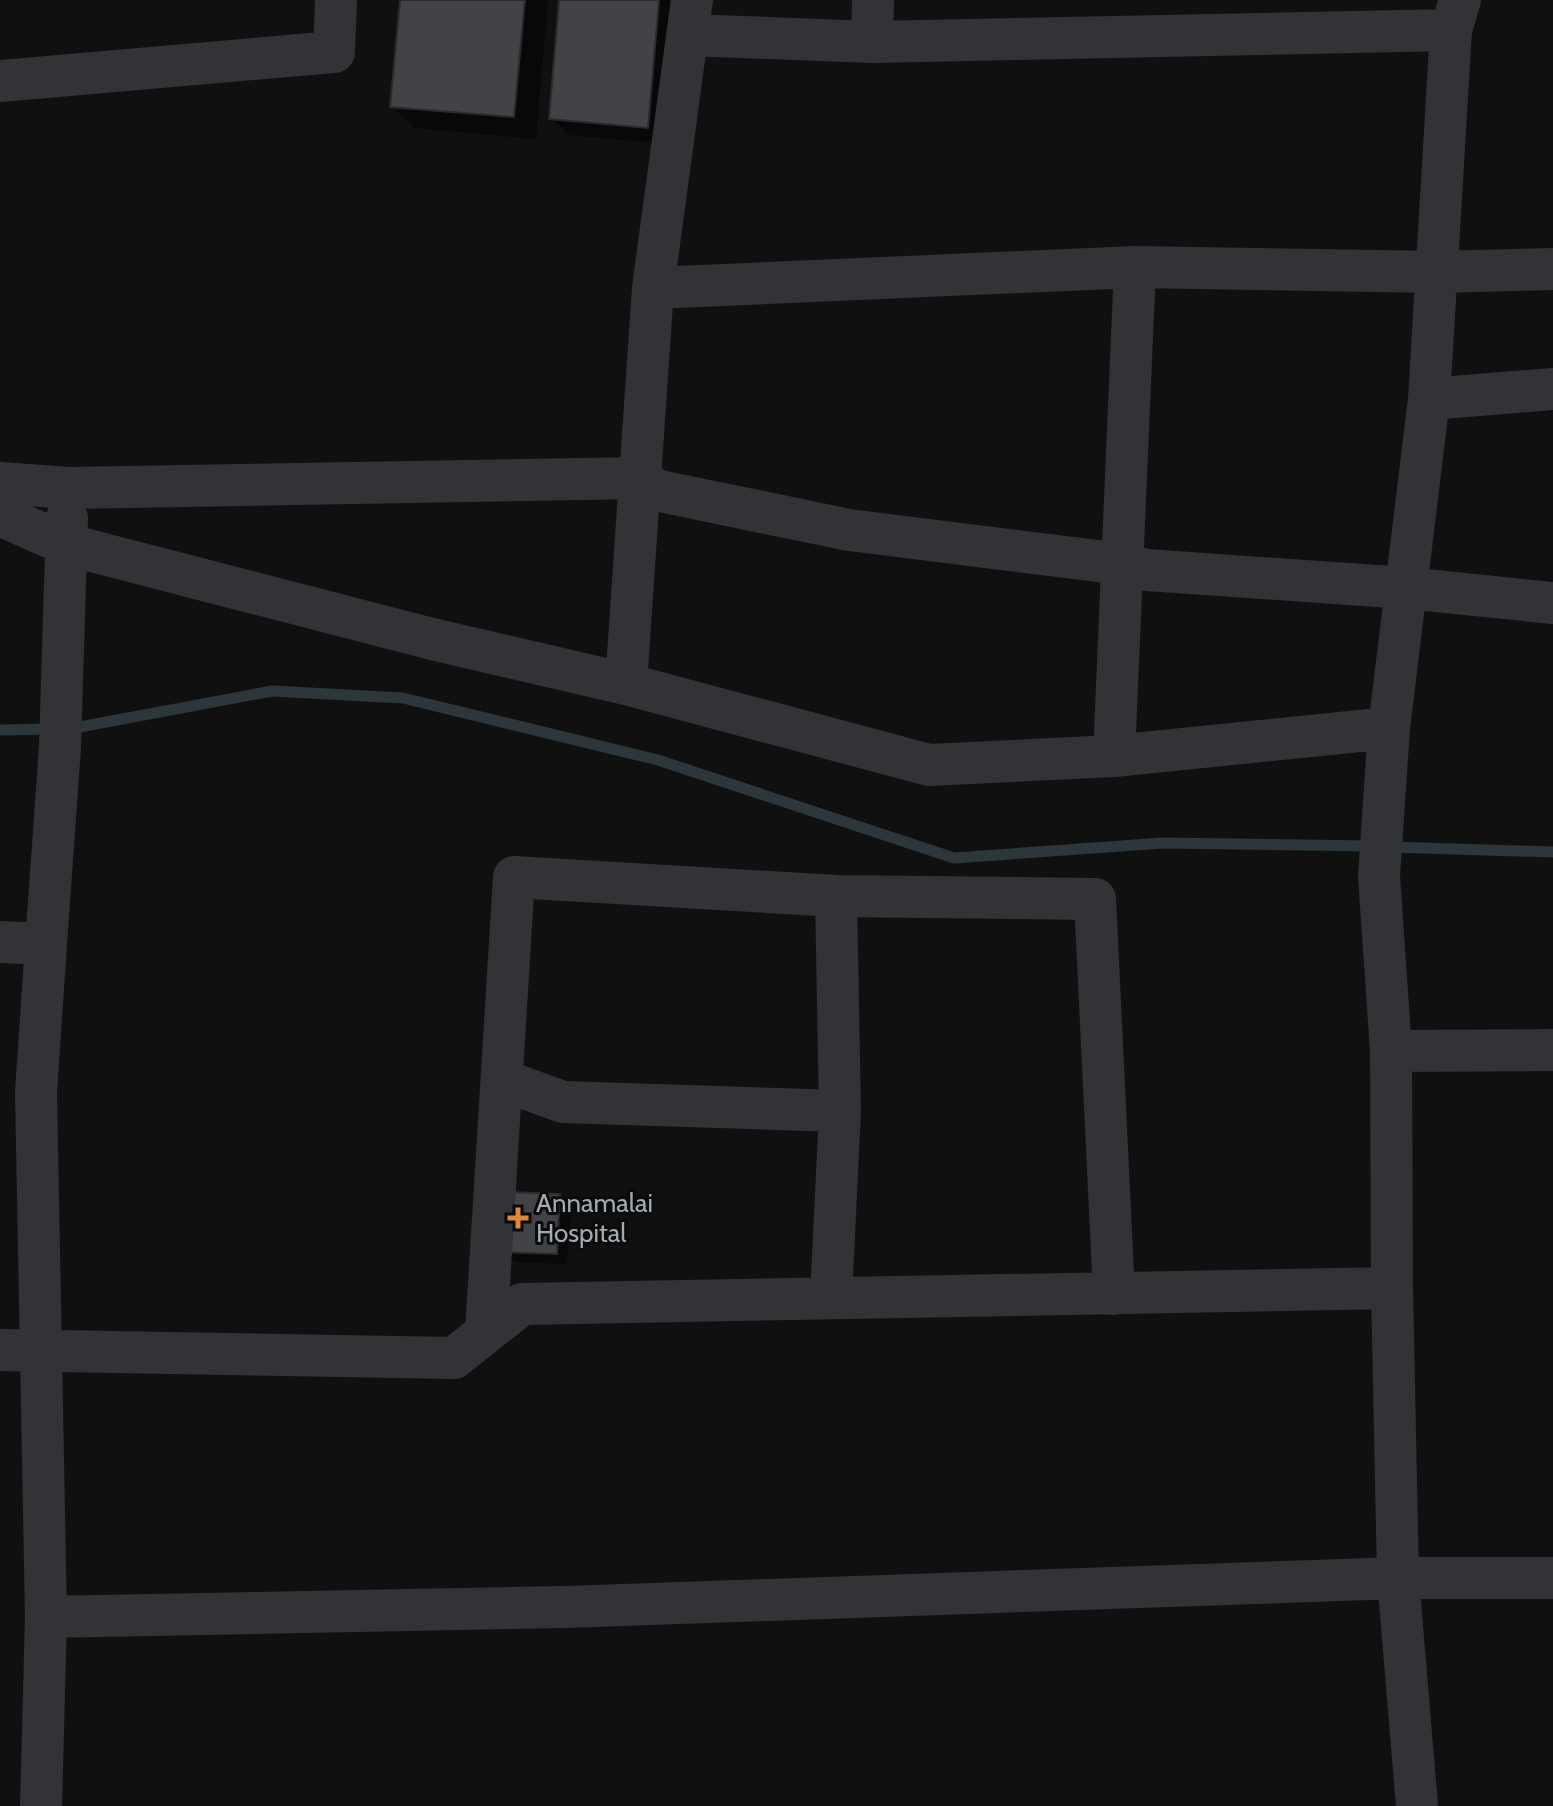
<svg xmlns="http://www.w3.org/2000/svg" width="1553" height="1806" font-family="Cabin,sans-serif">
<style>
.shadow{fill:#0007}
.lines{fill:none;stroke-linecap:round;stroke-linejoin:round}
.stream{stroke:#2d363a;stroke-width:11}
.building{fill:#414347;stroke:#2a2b2d;stroke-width:2}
.street{stroke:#313336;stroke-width:42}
.poi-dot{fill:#df893a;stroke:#0b0b0c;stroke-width:3}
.labels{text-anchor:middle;stroke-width:6;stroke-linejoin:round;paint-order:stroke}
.poi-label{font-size:26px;fill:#a2a9b1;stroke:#0b0b0c;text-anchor:start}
</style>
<rect width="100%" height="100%" fill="#101011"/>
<path class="shadow" d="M402 0H548L536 139 415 128 392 106Z
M561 0H677L664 144 568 135 551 118Z
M559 1196 571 1208 567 1264 515 1262 504 1251Z"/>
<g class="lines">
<path class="stream" d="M69 729 272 691 403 698 658 760 954 858 1163 843 1371 846
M0 730 51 729
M1389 847 1553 852"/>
</g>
<path class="building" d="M400 0H525L514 117 390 107Z
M559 0H659L648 128 549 119Z
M505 1192 560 1194 557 1254 502 1252Z"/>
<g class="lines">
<path class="street" d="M689 35 872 42 1451 30
M872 42 873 0
M0 81 334 52 336 0
M653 288 692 0
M1429 399 1553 389
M0 483 69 488 641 478 655 490 849 530 1122 564 1147 570 1406 588 1553 603
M0 515 65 544 432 639 626 684 929 765 1114 756 1389 728
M626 684 653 288 1135 267 1436 272 1553 269
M1114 756 1135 267
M0 942 46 944 36 1092 46 1617 41 1806
M46 944 60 747 67 518
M1391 1051 1553 1050
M502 1080 563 1102 840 1111
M831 1298 840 1111 836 896
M486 1332 514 877 836 896 1095 899 1114 1294
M0 1350 454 1358 522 1304 1392 1288
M46 1617 566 1607 1398 1578H1553
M1417 1806 1398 1578 1392 1288 1391 1051 1379 876 1389 728 1429 399 1451 30 1460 0"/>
</g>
<path class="poi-dot" d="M514 1206h8v8h8v8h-8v8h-8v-8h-8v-8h8z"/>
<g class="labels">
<g class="poi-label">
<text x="536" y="1212">Annamalai<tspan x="536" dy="30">Hospital</tspan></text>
</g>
</g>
</svg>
